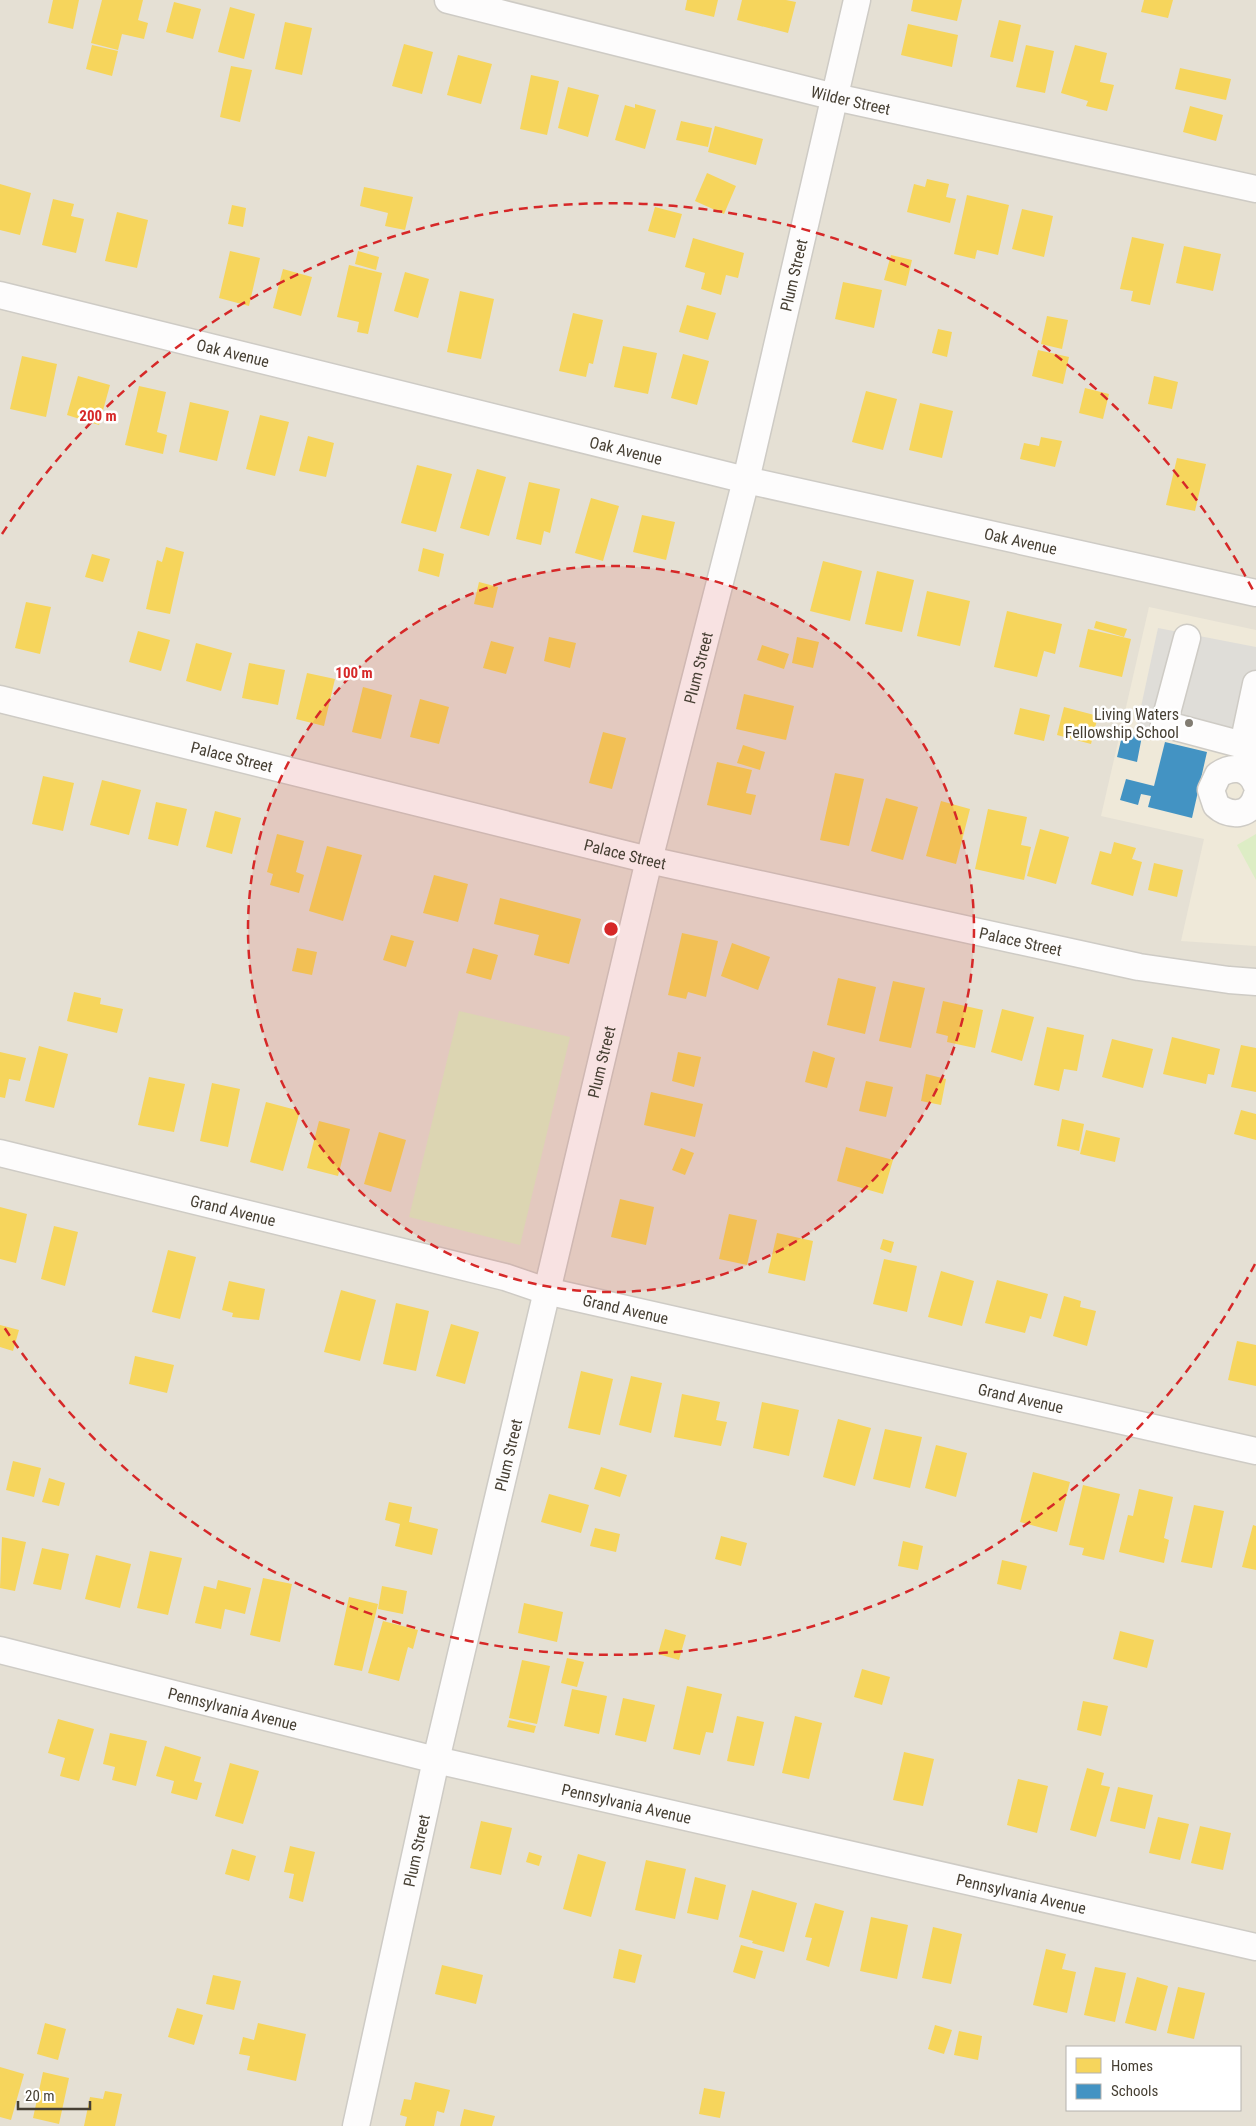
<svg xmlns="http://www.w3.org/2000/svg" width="1256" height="2126" font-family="'Roboto Condensed',sans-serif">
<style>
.residential{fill:#e5e0d4;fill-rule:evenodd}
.education{fill:#efe9d9}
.green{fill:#ddedc5}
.parking{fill:#dfddd8}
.homes{fill:#f6d55c}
.schools{fill:#4393c3}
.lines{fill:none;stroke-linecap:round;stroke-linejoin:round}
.minor-casing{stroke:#cecbc5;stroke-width:29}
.minor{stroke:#fdfcfc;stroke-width:26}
.ring{fill:none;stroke:#d62828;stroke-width:2.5;stroke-dasharray:9 6}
.poi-dot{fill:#827c72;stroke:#fff;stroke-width:2}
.labels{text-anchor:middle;stroke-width:5;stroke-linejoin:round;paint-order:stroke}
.street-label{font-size:16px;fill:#463f33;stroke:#fff}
.poi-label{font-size:16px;fill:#463f33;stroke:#fff;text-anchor:end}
.centre{fill:#d62828;stroke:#fff;stroke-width:2.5}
.ring-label{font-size:15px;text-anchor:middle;font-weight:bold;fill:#d62828;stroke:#fff;stroke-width:5;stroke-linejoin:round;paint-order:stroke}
</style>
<rect width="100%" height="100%" fill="#f0eee8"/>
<path class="residential" d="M0 0H1256V2126H0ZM1067 2047H1240V2110H1067Z"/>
<path class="education" d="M1149 607 1256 630V946L1181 941 1204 839 1101 816Z"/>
<path class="green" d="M1256 834V880L1237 845Z
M459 1011 570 1037 520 1245 409 1217Z"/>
<path class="parking" d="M1158 628 1256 647V750L1212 747 1136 730Z"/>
<path class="homes" d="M53 0H79L73 29 48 23Z
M102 0H143L138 20 148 23 144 39 122 34 118 50 91 43Z
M687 0H718L714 17 685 10Z
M742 0H786L796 2 788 33 737 20Z
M913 0H962L957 21 911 11Z
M1144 0H1173L1168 18 1141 12Z
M174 2 201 9 193 39 166 32Z
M230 7 255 14 244 59 218 52Z
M999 20 1021 25 1013 62 990 57Z
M285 22 312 28 302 75 275 69Z
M908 24 958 35 952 67 901 55Z
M404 44 433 52 422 94 392 86Z
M92 45 118 51 112 76 86 69Z
M1026 45 1054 51 1045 93 1016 87Z
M1075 45 1107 53 1100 82 1114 85 1107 111 1086 106 1088 101 1061 93Z
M458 55 492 64 481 104 447 95Z
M231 66 252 70 240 122 220 117Z
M1180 68 1231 79 1226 100 1175 89Z
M531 75 559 81 547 135 520 129Z
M568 87 599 95 588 137 558 128Z
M635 104 656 110 645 149 615 140 625 105 635 108Z
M1190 106 1223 115 1216 141 1183 132Z
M681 121 712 128 708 147 676 140Z
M715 126 763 139 756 165 708 152Z
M707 173 736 186 724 214 695 201Z
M927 179 949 184 946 197 956 199 950 223 907 212 914 184 925 187Z
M0 184 31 193 20 235 0 230Z
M364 187 413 197 405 230 385 226 388 213 360 206Z
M967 195 1009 205 998 255 977 250 975 259 954 254Z
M53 199 74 204 71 216 84 219 76 253 42 245Z
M232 205 246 208 243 227 228 224Z
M655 207 682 214 675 238 648 231Z
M1022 209 1053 216 1044 257 1012 249Z
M117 212 148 220 137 268 105 261Z
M1132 237 1164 244 1150 305 1131 301 1133 291 1120 289Z
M693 238 744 253 738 278 726 275 721 295 701 289 705 273 685 267Z
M1184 246 1221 254 1213 291 1176 283Z
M230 251 260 258 249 306 219 298Z
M358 251 379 257 376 270 355 264Z
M891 255 912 260 906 286 884 280Z
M349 265 382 273 368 334 357 332 359 322 337 317Z
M283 269 312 277 301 316 273 308Z
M405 272 429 279 418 318 394 311Z
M843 282 882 290 874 328 835 319Z
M460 291 494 299 481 359 447 352Z
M687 305 716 313 708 340 679 332Z
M573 313 603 320 593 364 589 363 586 377 559 371Z
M1047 316 1068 320 1062 349 1041 344Z
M938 329 952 332 947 357 932 353Z
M623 346 657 353 648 394 614 387Z
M1038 350 1069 357 1063 384 1032 376Z
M683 354 709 361 697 405 671 398Z
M22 356 57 364 46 417 10 409Z
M78 376 110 385 99 425 67 415Z
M1154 376 1178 382 1172 409 1148 404Z
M139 386 166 392 157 432 167 435 163 454 125 445Z
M1085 388 1109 394 1103 419 1079 413Z
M866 391 897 399 883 450 852 442Z
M190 402 229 411 217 461 179 452Z
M920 403 953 411 942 458 909 450Z
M260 415 289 422 275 476 246 469Z
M308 436 334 443 326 477 299 471Z
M1041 437 1062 441 1055 467 1020 459 1024 443 1039 446Z
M1177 458 1206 464 1195 511 1166 505Z
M417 465 452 474 436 532 401 523Z
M477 469 506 477 489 536 460 528Z
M529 482 560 489 550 533 544 531 541 545 516 539Z
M591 498 619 506 603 561 575 553Z
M642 515 675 522 666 560 633 552Z
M166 547 184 552 170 614 146 609 157 560 162 562Z
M423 548 444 554 439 577 418 571Z
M92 554 110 559 103 582 85 577Z
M823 561 862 571 850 621 810 611Z
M877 571 914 580 902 632 865 624Z
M479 582 498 587 493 608 474 604Z
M927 591 970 601 960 646 917 636Z
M26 602 51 607 40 654 15 648Z
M1007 611 1062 624 1055 654 1044 651 1037 677 994 667Z
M1096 621 1127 629 1124 637 1094 628Z
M1088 629 1131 639 1122 677 1079 667Z
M138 631 170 640 161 671 129 662Z
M549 637 576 643 570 668 544 661Z
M797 637 819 642 813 668 792 663Z
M491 641 514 647 506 674 483 668Z
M196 643 232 653 221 691 186 681Z
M762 645 789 654 784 669 757 660Z
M249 663 285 670 278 705 242 698Z
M307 673 335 679 324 726 296 719Z
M363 687 392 695 381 739 352 732Z
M744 694 794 706 786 740 736 729Z
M420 699 449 707 439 744 410 737Z
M1064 707 1098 716 1091 744 1057 735Z
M1020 708 1050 715 1044 741 1014 734Z
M603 732 626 738 612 789 589 783Z
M743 745 765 752 760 770 737 763Z
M717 762 752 770 746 793 756 795 751 815 707 805Z
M835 773 864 779 849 846 820 840Z
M43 776 74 783 63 831 32 824Z
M102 780 141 790 129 835 90 825Z
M886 798 918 807 903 860 871 851Z
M941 801 970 809 956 864 926 856Z
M156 802 187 809 178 846 148 839Z
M988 809 1027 817 1021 845 1031 847 1024 880 975 869Z
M215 811 241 818 232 854 206 847Z
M1040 829 1069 837 1056 884 1027 876Z
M277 834 304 841 296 872 304 875 299 893 270 885 273 874 267 872Z
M1114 842 1136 848 1132 859 1142 862 1133 896 1091 884 1100 851 1111 854Z
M327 846 362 855 343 921 309 911Z
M1154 863 1183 870 1177 897 1148 890Z
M434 875 468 884 458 922 423 913Z
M500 898 581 919 569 964 534 955 539 935 494 924Z
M682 933 718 941 706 997 688 992 686 999 668 995Z
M391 935 414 941 406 967 383 960Z
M732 943 770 957 758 990 721 976Z
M297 948 317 952 312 975 292 971Z
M473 948 498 955 491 980 466 973Z
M838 978 876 987 865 1034 827 1025Z
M893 981 925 988 911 1048 879 1041Z
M74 992 101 998 100 1004 123 1009 117 1033 67 1021Z
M943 1001 983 1010 975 1048 947 1042 948 1036 936 1033Z
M1002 1009 1034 1017 1022 1061 991 1052Z
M1047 1027 1084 1035 1077 1071 1064 1069 1059 1091 1034 1085Z
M1172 1037 1220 1049 1214 1075 1208 1074 1206 1084 1163 1074Z
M1112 1039 1153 1049 1143 1088 1102 1077Z
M1241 1045 1256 1048V1092L1231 1087Z
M39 1046 68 1054 54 1108 25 1101Z
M813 1051 835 1058 827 1088 805 1082Z
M0 1052 26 1058 20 1081 9 1079 5 1098 0 1097Z
M678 1052 701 1057 694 1087 672 1081Z
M926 1074 946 1079 941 1105 921 1101Z
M149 1077 185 1084 174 1132 138 1125Z
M866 1081 893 1087 886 1117 859 1111Z
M212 1083 240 1089 228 1147 200 1141Z
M651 1092 703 1104 695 1137 644 1125Z
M266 1102 300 1111 283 1171 250 1162Z
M1241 1110 1256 1114V1140L1234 1134Z
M1062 1119 1084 1124 1079 1151 1057 1146Z
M319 1121 350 1129 338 1176 307 1168Z
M1086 1130 1120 1138 1115 1162 1080 1154Z
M379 1132 406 1140 391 1192 364 1184Z
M846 1147 893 1160 883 1194 837 1181Z
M681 1148 694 1153 685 1175 672 1170Z
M620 1199 654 1207 646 1245 611 1237Z
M0 1207 27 1214 16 1263 0 1259Z
M729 1214 757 1220 747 1265 719 1259Z
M54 1226 78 1232 65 1286 41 1279Z
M777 1233 813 1241 805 1281 768 1273Z
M883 1239 894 1242 891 1253 880 1249Z
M168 1250 196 1257 180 1319 152 1312Z
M884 1259 917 1266 907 1312 873 1304Z
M941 1271 974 1281 962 1326 928 1317Z
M997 1280 1048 1294 1041 1319 1030 1316 1025 1333 985 1323Z
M229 1281 265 1289 259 1320 232 1317 233 1313 222 1310Z
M341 1290 376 1300 360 1361 324 1352Z
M1064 1296 1081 1301 1080 1307 1096 1311 1087 1346 1053 1336Z
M396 1303 429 1311 416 1371 383 1364Z
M451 1324 479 1332 465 1384 436 1376Z
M0 1325 19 1330 13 1351 0 1347Z
M1237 1341 1256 1345V1386L1228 1380Z
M135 1356 174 1365 167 1393 129 1384Z
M581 1371 613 1379 600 1435 568 1428Z
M631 1376 662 1383 651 1433 619 1425Z
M682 1394 720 1402 716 1420 727 1422 721 1446 674 1437Z
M762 1402 799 1410 789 1456 753 1448Z
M838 1419 871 1428 855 1486 823 1477Z
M885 1429 922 1437 910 1488 873 1479Z
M936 1445 967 1453 956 1497 925 1488Z
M13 1461 41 1468 34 1497 6 1490Z
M601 1467 627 1475 620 1497 594 1489Z
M1033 1472 1070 1482 1057 1532 1020 1522Z
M49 1478 65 1483 59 1506 42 1502Z
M1083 1485 1120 1494 1104 1560 1082 1555 1084 1548 1069 1545Z
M1139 1489 1173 1497 1164 1538 1169 1540 1164 1563 1119 1552 1128 1515 1133 1516Z
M549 1494 589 1505 581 1533 541 1522Z
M389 1502 412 1507 409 1522 438 1529 432 1555 395 1546 400 1524 385 1520Z
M1194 1505 1224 1511 1212 1568 1181 1562Z
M1253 1525 1256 1526V1570L1242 1567Z
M595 1528 620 1534 616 1552 590 1546Z
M721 1536 747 1543 741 1566 715 1559Z
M2 1537 26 1542 15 1591 0 1588Z
M903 1541 923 1546 918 1570 898 1566Z
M42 1548 69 1554 61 1590 33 1584Z
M150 1551 182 1558 168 1615 137 1608Z
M96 1555 131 1564 120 1608 85 1599Z
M1002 1560 1027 1566 1021 1590 997 1584Z
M263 1578 292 1584 280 1642 250 1635Z
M218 1580 251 1588 245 1614 225 1609 221 1629 195 1623 204 1586 216 1589Z
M382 1586 407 1591 403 1614 378 1609Z
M349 1597 378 1604 362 1671 334 1665Z
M524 1603 563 1612 557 1642 518 1633Z
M383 1621 418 1630 413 1649 408 1647 399 1681 368 1673Z
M665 1629 686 1635 679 1660 658 1654Z
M1120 1631 1154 1640 1147 1668 1113 1659Z
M567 1658 584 1662 577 1687 561 1683Z
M522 1660 550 1666 537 1724 509 1718Z
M862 1669 890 1677 882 1705 854 1697Z
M687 1686 722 1694 713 1733 706 1732 700 1755 673 1749Z
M572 1689 607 1696 599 1734 564 1726Z
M623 1698 655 1705 646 1742 615 1735Z
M1083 1701 1108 1706 1101 1736 1077 1730Z
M737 1716 764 1722 754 1766 727 1761Z
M795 1716 822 1723 809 1779 782 1773Z
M58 1719 94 1729 79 1781 60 1776 65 1758 48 1753Z
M509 1720 536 1726 534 1733 507 1727Z
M110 1733 147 1741 136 1786 112 1780 115 1767 103 1764Z
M165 1746 201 1757 194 1781 202 1783 197 1800 171 1793 174 1781 156 1776Z
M904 1752 934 1759 923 1806 893 1800Z
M230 1763 259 1771 243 1824 215 1816Z
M1087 1768 1104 1773 1101 1785 1110 1787 1096 1837 1070 1830Z
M1018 1779 1048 1786 1037 1833 1007 1825Z
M1118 1787 1153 1795 1145 1829 1110 1821Z
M1158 1817 1189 1824 1180 1860 1149 1853Z
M481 1821 512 1828 501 1875 470 1868Z
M1200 1826 1231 1833 1223 1870 1191 1863Z
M290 1846 315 1852 303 1902 289 1898 294 1874 284 1872Z
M232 1849 256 1856 249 1881 225 1874Z
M529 1852 542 1856 539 1866 526 1862Z
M578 1854 606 1862 591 1917 563 1909Z
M646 1860 686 1869 675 1919 635 1910Z
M695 1877 726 1885 718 1920 687 1913Z
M752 1890 797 1903 784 1952 752 1943 753 1941 739 1937Z
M815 1903 844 1911 829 1967 806 1960 812 1938 805 1937Z
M871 1917 908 1925 897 1979 860 1971Z
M933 1927 962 1934 951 1984 922 1978Z
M741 1945 763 1951 755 1979 733 1972Z
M619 1949 642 1955 635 1983 613 1978Z
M1046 1949 1066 1954 1062 1969 1076 1972 1067 2013 1033 2005Z
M442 1965 483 1975 476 2004 435 1994Z
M1095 1967 1126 1973 1115 2022 1084 2015Z
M213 1975 241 1981 234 2010 206 2004Z
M1137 1977 1168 1986 1156 2031 1125 2023Z
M1178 1987 1205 1993 1194 2039 1167 2033Z
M177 2008 203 2015 194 2045 168 2037Z
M45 2023 66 2029 58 2060 37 2054Z
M258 2023 306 2034 296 2081 247 2070 250 2056 239 2054 243 2037 254 2040Z
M935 2025 952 2030 944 2054 928 2049Z
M959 2031 982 2036 978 2060 954 2055Z
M0 2067 24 2074 11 2120 0 2117Z
M43 2072 69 2078 59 2124 33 2118Z
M415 2082 450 2090 444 2113 437 2111 434 2126H405L407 2117 400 2115 404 2099 411 2100Z
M704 2088 725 2092 720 2118 699 2114Z
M105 2091 122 2094 115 2126H84L90 2097 103 2099Z
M464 2109 495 2116 492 2126H460Z"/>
<path class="schools" d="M1123 732 1142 736 1137 762 1117 757Z
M1165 742 1207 752 1192 818 1148 807 1151 796 1141 794 1138 805 1120 800 1126 779 1154 786Z"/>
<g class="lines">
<g class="minor-casing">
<g id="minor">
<path id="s1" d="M448 0 835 97 1256 189"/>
<path id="s2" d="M0 295 746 480 1256 593"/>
<path d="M1187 638 1164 724 1243 745"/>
<path id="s3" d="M0 699 649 860 1139 967 1229 980 1256 982"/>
<path d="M1255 758 1243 745 1256 684"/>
<path d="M1256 784C1249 767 1232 765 1218 775L1211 790 1216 805C1229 817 1250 817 1256 797"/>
<path id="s4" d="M0 1153 505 1277 546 1291 1256 1451"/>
<path id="s5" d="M0 1650 436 1760 1256 1947"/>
<path id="s6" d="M356 2126 436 1760 649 860 746 480 857 0"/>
</g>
</g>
<use href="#minor" class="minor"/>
</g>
<circle cx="611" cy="929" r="363" fill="#d62828" fill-opacity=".12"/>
<g class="ring">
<circle cx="611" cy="929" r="363"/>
<path d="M1255 1264A726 726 0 0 1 2 1324M2 534A726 726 0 0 1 1255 594"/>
</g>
<circle class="poi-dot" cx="1189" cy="723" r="5"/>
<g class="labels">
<g class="street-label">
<text dy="6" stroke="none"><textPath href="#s1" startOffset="415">Wilder Street</textPath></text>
<text dy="6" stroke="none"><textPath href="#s6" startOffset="1902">Plum Street</textPath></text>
<text dy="6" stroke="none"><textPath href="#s2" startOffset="240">Oak Avenue</textPath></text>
<text dy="6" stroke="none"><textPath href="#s2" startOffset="645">Oak Avenue</textPath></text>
<text dy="6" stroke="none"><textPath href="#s2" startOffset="1050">Oak Avenue</textPath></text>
<text dy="6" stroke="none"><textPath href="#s6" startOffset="1498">Plum Street</textPath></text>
<text dy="6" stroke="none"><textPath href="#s3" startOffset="239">Palace Street</textPath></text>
<text dy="6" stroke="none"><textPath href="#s3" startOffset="644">Palace Street</textPath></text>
<text dy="6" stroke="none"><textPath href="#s3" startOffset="1049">Palace Street</textPath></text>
<text dy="6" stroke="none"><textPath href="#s6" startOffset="1092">Plum Street</textPath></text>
<text dy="6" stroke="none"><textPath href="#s4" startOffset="240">Grand Avenue</textPath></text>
<text dy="6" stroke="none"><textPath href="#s4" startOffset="645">Grand Avenue</textPath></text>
<text dy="6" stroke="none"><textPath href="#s4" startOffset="1050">Grand Avenue</textPath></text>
<text dy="6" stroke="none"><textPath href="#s6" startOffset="688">Plum Street</textPath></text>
<text dy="6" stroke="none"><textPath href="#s5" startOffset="240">Pennsylvania Avenue</textPath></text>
<text dy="6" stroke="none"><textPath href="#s5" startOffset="645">Pennsylvania Avenue</textPath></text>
<text dy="6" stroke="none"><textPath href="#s6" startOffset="282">Plum Street</textPath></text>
<text dy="6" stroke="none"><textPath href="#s5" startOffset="1050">Pennsylvania Avenue</textPath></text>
</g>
<g class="poi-label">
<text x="1179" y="720">Living Waters<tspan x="1179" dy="18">Fellowship School</tspan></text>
</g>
</g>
<circle cx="611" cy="929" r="8" class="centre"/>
<g class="ring-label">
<text x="98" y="421">200 m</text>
<text x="354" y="678">100 m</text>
</g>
<rect x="1066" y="2046" width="175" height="65" fill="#ffffff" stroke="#b5b2ad"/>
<rect x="1076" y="2058" width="25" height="15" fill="#f6d55c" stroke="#b5b2ad"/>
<text x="1111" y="2071" font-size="15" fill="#463f33">Homes</text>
<rect x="1076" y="2084" width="25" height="15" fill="#4393c3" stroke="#b5b2ad"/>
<text x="1111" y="2096" font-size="15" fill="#463f33">Schools</text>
<path d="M18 2101v8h72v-8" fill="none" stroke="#463f33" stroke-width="2.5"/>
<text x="25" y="2101" font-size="15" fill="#463f33" stroke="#ffffff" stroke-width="4" paint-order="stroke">20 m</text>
</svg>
